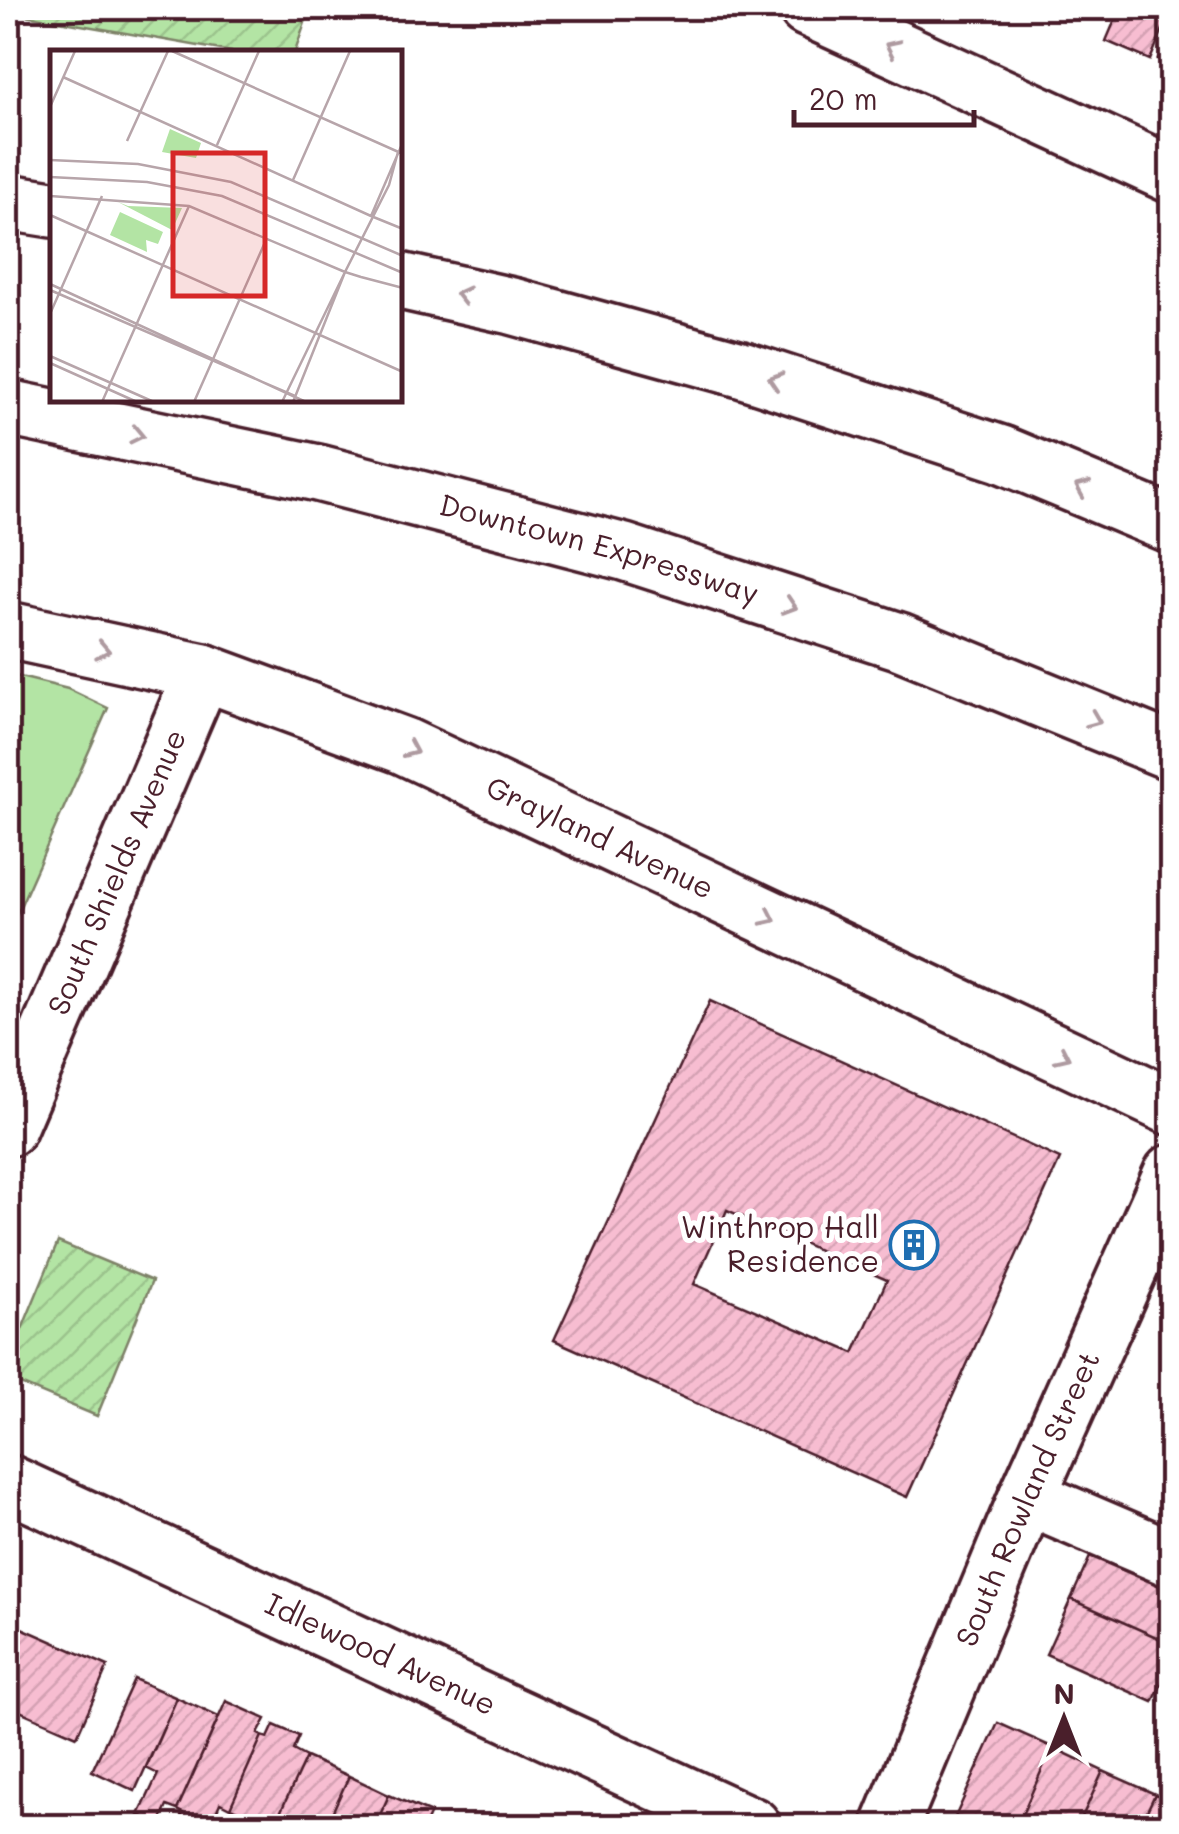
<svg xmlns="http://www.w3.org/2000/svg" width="1179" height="1834" font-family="Mali,sans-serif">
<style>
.grass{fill:#b3e4a4;stroke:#7e8268;stroke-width:2.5}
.garden{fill:url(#garden-furrows);stroke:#7e8268;stroke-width:2.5}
.building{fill:url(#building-hatch);stroke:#4a1f2b;stroke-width:2.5;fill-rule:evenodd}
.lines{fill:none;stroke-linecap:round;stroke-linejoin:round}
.minor-casing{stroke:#4a1f2b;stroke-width:62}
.highway-casing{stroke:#4a1f2b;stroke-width:62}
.minor{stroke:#fff;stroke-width:55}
.highway{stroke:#fff;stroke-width:55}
.oneway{stroke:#ae9aa0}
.labels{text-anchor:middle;stroke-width:10;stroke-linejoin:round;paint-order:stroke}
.street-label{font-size:30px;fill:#4a1f2b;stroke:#fff}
.poi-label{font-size:30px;fill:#4a1f2b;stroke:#fff;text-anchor:end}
.inset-road{fill:none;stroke:#b7a5aa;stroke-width:2.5}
.view{fill:#d62828;fill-opacity:0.15;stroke:#d62828;stroke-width:5}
.inset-edge{fill:none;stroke:#4a1f2b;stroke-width:5}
</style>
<defs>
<pattern id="garden-furrows" width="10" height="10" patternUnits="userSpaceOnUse" patternTransform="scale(2.5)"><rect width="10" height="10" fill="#b3e4a4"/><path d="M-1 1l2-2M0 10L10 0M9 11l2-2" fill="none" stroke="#9bc38d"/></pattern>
<pattern id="building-hatch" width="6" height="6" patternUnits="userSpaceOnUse" patternTransform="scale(2.5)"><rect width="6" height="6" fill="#f7bdd1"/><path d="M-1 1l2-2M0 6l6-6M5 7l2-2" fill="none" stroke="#d5a2b4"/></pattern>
</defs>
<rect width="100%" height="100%" fill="#fff"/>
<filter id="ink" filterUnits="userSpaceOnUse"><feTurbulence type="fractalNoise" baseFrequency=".01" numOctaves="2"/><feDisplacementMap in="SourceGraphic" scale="20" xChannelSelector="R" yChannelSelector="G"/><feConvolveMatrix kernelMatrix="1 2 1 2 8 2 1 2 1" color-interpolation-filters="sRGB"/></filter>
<g filter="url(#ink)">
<path class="grass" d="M8 674 68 689 108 708 8 934Z"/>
<path class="garden" d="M8 8H310L295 52H232L8 12Z
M58 1242 152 1281 97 1416 8 1379V1363Z"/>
<path class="building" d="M1120 8H1172L1150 60 1106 41Z
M1172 29V65L1158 59Z
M710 1001 1060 1159 907 1497 554 1340ZM727 1210 887 1280 854 1353 694 1284Z
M1094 1548 1172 1583V1644L1071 1599Z
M1071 1599 1172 1644V1662L1153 1702 1046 1654Z
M8 1622 108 1666 77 1736 8 1706Z
M134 1679 177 1698 135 1791 92 1771Z
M177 1698 219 1717 177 1810 167 1806 159 1824 139 1815 158 1774 146 1768Z
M226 1701 266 1719 258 1734 262 1736 230 1808 220 1803 211 1825 201 1821 198 1826H177L183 1813 177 1810Z
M998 1723 1052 1747 1017 1826H951Z
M274 1725 299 1736 293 1750 306 1757 274 1826H233L240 1812 230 1808 262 1736 268 1738Z
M1052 1747 1103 1771 1078 1826H1017Z
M306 1757 349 1776 326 1826H274Z
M1103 1771 1155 1794 1140 1826H1078Z
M349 1776 389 1795 375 1826H326Z
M1155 1794 1172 1801V1826H1140Z
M389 1795 431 1813 425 1826H375Z"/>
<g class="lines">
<g class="minor-casing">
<g id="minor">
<path d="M807 8 1172 175"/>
<path id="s1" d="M8 630 203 672 404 746 1172 1107"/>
<path id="s2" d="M8 1128 203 672"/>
<path id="s3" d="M8 1483 752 1826"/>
<path d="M1027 1497 1172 1559"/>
<path id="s4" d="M890 1826 1027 1497 1172 1173"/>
</g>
</g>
<g class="highway-casing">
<g id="highway">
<path d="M8 202 52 209"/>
<path d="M400 281 512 306 741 369 1001 454 1172 525"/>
<path id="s5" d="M8 408 318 473 624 552 899 641 1172 752"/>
</g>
</g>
<use href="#minor" class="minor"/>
<use href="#highway" class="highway"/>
</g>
<defs><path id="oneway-chevron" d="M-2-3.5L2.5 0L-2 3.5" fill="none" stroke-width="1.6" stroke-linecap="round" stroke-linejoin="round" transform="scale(2.5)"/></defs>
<g class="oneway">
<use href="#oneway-chevron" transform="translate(892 47) rotate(-155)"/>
<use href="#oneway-chevron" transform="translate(462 295) rotate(-167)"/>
<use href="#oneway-chevron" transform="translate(775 380) rotate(-162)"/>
<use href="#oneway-chevron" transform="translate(137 435) rotate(12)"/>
<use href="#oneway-chevron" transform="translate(1082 488) rotate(-157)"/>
<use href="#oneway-chevron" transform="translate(790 606) rotate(18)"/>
<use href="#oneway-chevron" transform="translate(103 650) rotate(12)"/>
<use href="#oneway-chevron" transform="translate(1094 720) rotate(22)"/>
<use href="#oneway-chevron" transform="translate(411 750) rotate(24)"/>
<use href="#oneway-chevron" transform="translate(769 918) rotate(25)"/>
<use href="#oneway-chevron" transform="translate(1063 1056) rotate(25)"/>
</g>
</g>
<defs>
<g id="building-ring" transform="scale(2.5)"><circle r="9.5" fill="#fff" stroke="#1f6fb2" stroke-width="1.5"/><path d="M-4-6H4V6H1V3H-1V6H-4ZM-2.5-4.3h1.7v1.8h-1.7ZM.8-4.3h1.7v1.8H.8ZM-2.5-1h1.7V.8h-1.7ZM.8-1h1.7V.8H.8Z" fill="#1f6fb2"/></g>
</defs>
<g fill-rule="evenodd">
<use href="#building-ring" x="914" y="1245"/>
</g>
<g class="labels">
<g class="street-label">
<text dy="10" stroke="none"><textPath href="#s5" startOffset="608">Downtown Expressway</textPath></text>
<text dy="10" stroke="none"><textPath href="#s1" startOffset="630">Grayland Avenue</textPath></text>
<text dy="10" stroke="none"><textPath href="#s2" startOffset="278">South Shields Avenue</textPath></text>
<text dy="10" stroke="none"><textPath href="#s4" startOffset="355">South Rowland Street</textPath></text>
<text dy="10" stroke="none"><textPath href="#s3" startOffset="410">Idlewood Avenue</textPath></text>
</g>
<g class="poi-label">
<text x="879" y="1238">Winthrop Hall<tspan x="879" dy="34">Residence</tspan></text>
</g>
</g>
<g transform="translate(50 50)">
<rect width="352" height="352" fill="#fff"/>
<path d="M68 152 78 156 132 158 122 180ZM70 162 113 182 108 194 96 190 97 202 60 185Z" fill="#b3e4a4"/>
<path d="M120 79 151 93 146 108 112 102Z" fill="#b3e4a4"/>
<path class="inset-road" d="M122 1 353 104M13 27 321 166M0 57 25 1M77 91 118 1M167 95 209 1M0 110 88 114 181 132 353 206M0 127 97 132 172 146 353 223M243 130 300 1M0 146 139 156 295 222M0 165 353 322M321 166 353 92M321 166 353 179M311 227 295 222 339 135 348 102M311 227 353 238M0 234 256 352M0 240 245 346M0 264 52 146M0 306 104 352M0 313 87 352M52 352 139 156M144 352 216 190M232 352 295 222M243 352 295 222"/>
<path class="view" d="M123 103H215V246H123Z"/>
<rect width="352" height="352" class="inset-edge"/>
</g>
<rect width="1179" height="1834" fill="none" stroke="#fff" stroke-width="40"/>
<rect x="20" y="20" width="1139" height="1794" fill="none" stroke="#4a1f2b" stroke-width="4" filter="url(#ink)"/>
<g transform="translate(1064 1719)" stroke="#ffffff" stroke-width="8" paint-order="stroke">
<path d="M0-8L18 38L0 25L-18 38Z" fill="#4a1f2b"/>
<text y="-15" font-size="28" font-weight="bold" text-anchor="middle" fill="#4a1f2b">N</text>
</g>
<path d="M794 110v15h180v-15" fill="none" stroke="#4a1f2b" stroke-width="5"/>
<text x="809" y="110" font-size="30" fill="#4a1f2b" stroke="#ffffff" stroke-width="8" paint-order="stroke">20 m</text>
</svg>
